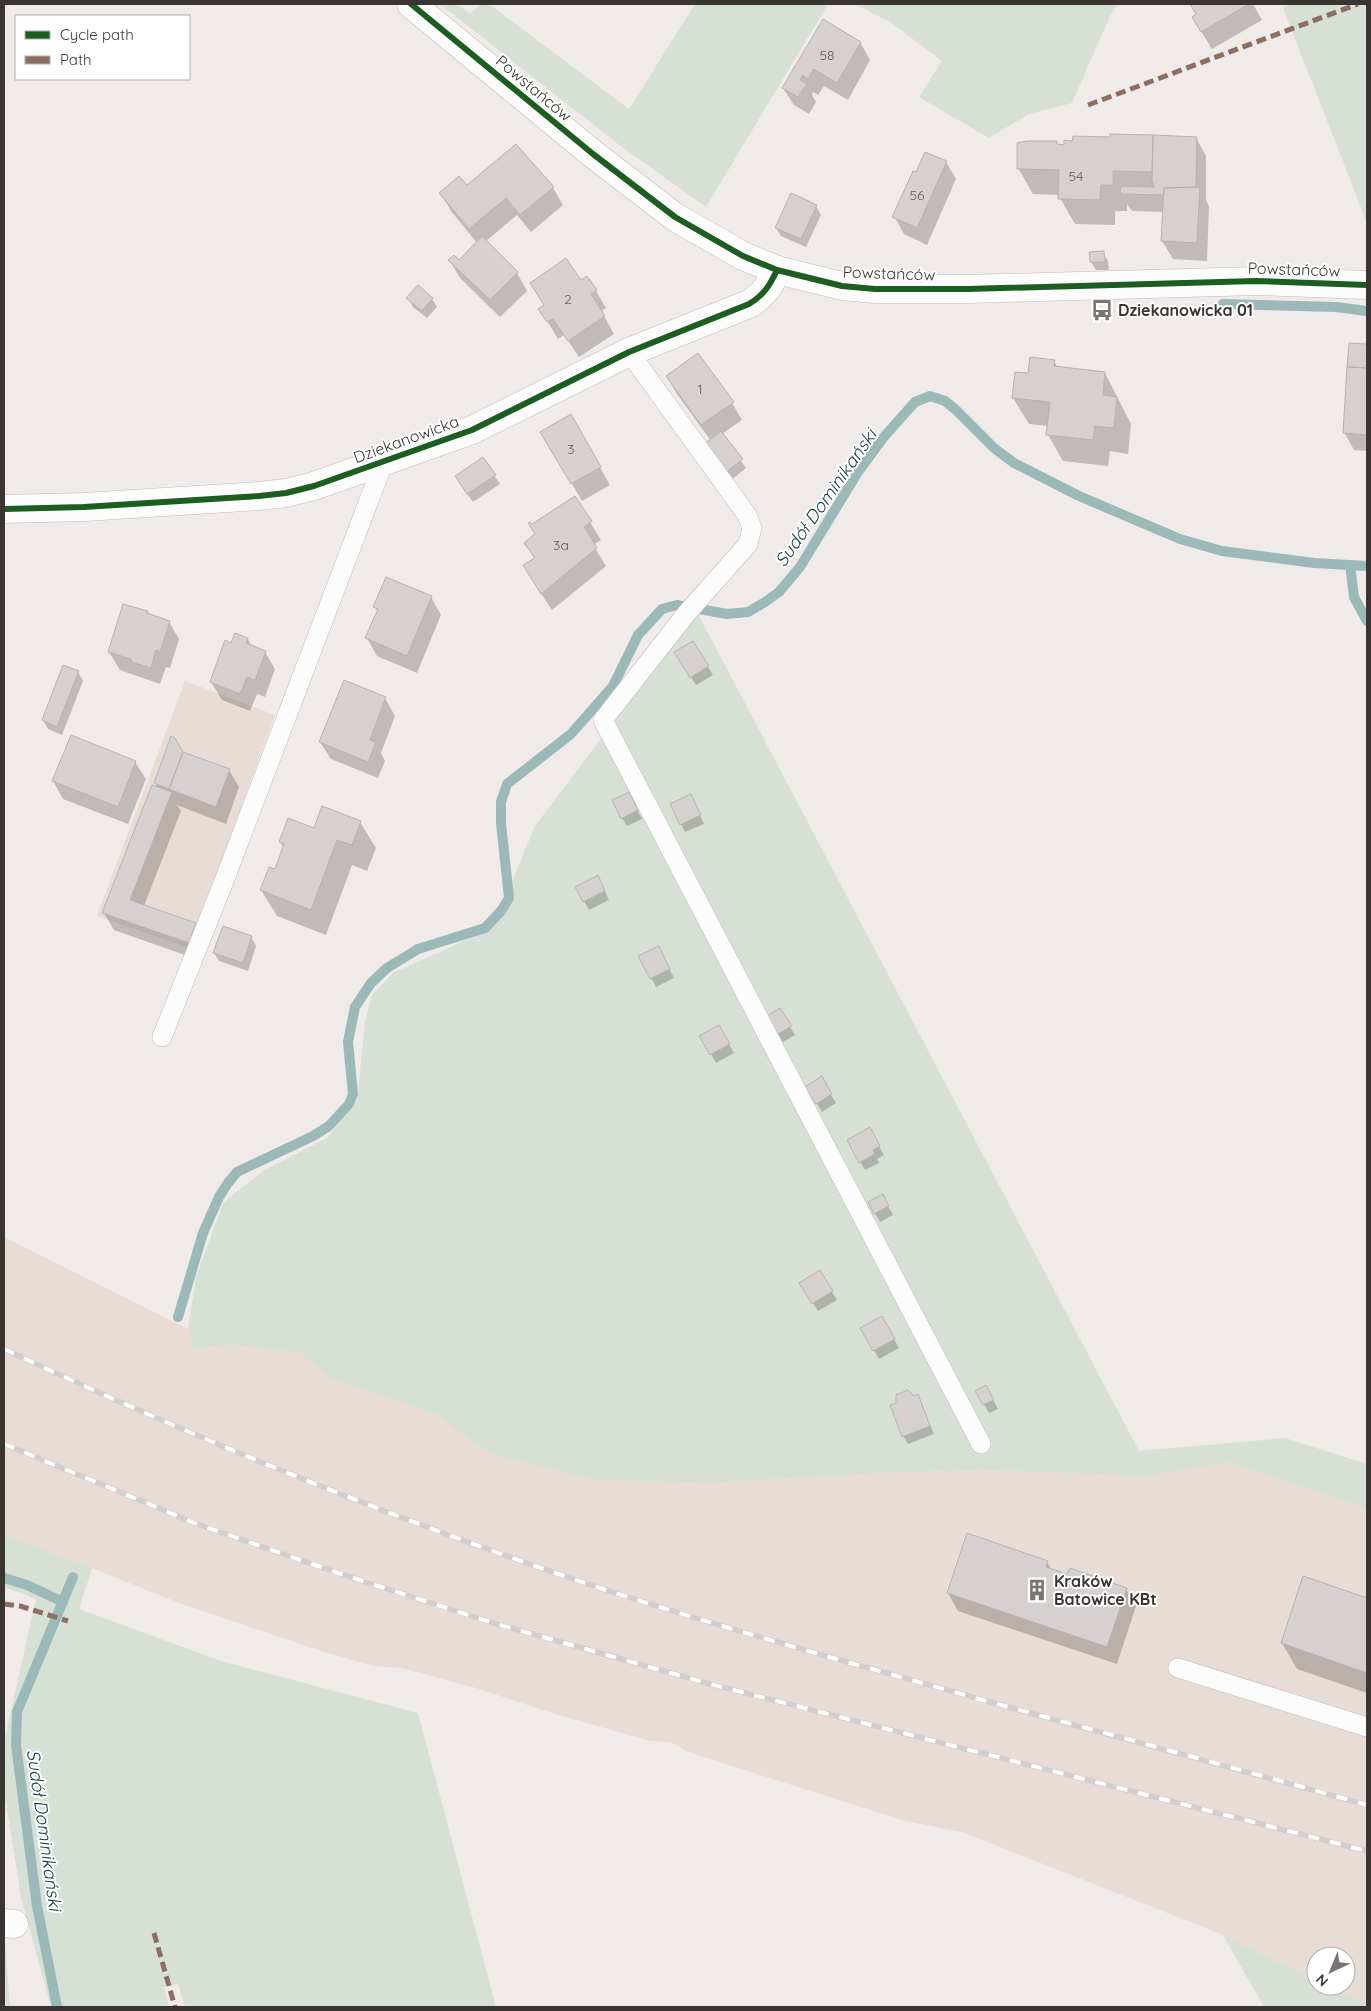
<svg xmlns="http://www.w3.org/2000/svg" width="1371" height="2011" font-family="Quicksand,sans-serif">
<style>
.built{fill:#e8dcd5}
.green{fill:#d7e0d5}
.shadow{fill:#0003}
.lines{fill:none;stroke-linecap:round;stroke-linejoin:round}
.stream{stroke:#9cb9ba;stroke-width:10}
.building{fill:#d6d1d0;stroke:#b7b2b1}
.lane-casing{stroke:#bebab9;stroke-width:20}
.street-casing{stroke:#bebab9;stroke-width:29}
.secondary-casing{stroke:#bebab9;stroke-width:29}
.lane{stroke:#fdfcfc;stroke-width:19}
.street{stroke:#fdfcfc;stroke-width:28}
.secondary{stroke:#fdfcfc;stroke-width:28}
.rail-casing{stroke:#d1cfce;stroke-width:5.5}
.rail{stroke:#fff;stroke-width:4;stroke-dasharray:11;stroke-linecap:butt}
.quiet{stroke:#8d6e63;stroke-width:5;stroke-dasharray:10 5;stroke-linecap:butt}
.cycleway-casing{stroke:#fff;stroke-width:9}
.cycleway{stroke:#1b5e20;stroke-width:6}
.labels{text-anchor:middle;stroke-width:4;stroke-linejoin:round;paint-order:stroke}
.number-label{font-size:14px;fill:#635e5c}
.street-label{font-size:16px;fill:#3a3533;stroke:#fff}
.poi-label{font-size:16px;font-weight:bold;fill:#3a3533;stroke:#fff;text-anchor:start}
.water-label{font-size:18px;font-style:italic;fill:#164144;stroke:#fff}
</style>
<rect width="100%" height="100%" fill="#f0eae8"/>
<path class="built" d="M185 681 275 715 190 948 97 916Z
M4 1237 188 1329 193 1348 232 1345 302 1353 329 1377 436 1414 472 1442 493 1454 595 1480 711 1483 884 1473 984 1470 1142 1476 1230 1463 1367 1508V2003L1329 1986H1346V1956H1316V1980L1223 1935 962 1832 905 1821 688 1752 672 1743 647 1740 555 1714 476 1688 402 1668 374 1666 321 1651 179 1603 92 1568 4 1535Z"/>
<path class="green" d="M440 4H457L470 14 482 4H489L629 109 695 4H828L706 207 618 144Z
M855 4H1118L1110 16 1072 103 1029 114 989 138 919 97 942 61 890 22Z
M1290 4H1367V223L1283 8Z
M697 612 1139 1451 1285 1438 1367 1464V1508L1230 1463 1142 1476 984 1470 884 1473 711 1483 595 1480 493 1454 472 1442 436 1414 329 1377 301 1353 232 1345 193 1348 188 1329 196 1277 223 1203 263 1171 327 1138 357 1101 365 1021 372 995 393 973 473 937 506 896 535 826Z
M4 1535 92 1568 79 1609 221 1661 418 1713 496 2007H185L178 1984 164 1987 169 2007H51L21 1897 4 1790V1742L36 1599 4 1587Z
M1223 1935 1316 1980V1986H1329L1367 2003V2007H1264Z
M4 1943H5L10 2007H4Z"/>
<path class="shadow" d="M1191 4H1253L1262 20 1212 49 1193 18 1198 15Z
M823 21 860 42 870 60 848 100 824 86 818 95 813 92 812 95 816 102 809 114 794 105 783 88Z
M1153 136 1196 138 1206 156V200L1209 206 1207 261 1173 259 1162 241 1164 212 1132 211 1127 204V211H1115V225L1075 224 1060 198V195L1033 194 1018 168 1056 143 1058 146H1065L1111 138Z
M946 162 956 179 927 245 904 234 894 216 917 174Z
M467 187 553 188 563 205 531 232 517 215 486 241 517 273 527 291 500 317 460 278 450 261 459 262 477 243 451 211 441 193Z
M816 206 821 215 806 247 781 236 776 228Z
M1103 253 1108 261 1109 270H1096L1091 262Z
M596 291 606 308 601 311 614 334 579 357 564 335 558 339 540 309Z
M408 298 432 299 437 307 427 318 413 307Z
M1350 344 1367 345V451L1354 450 1344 432Z
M1054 361 1058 368 1105 373 1131 424 1128 454 1110 451 1108 466 1063 461 1048 435 1049 426 1029 424 1013 398 1029 374Z
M667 377 732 403 742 420 722 434 746 468 730 481 711 441 677 394Z
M571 416 610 485 582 501 542 433Z
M483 459 500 484 473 502 461 485Z
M575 498 601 540 593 545 606 566 552 610 534 583 535 559 526 543Z
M431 597 441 615 417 673 377 656 367 638 378 612 375 607Z
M147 612 149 615 169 622 179 639 170 668 166 667 160 684 120 670 109 652Z
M248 639 252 647 265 652 275 669 265 697 257 694 250 711 222 700 211 682 232 644Z
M692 642 713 675 696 685 676 653Z
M78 672 83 681 62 735 48 729 43 720Z
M385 698 395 716 381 753 385 761 378 778 331 759 320 742Z
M182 753 229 770 239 787 226 824 177 805 181 811 144 906 195 924 206 942 199 960 114 930 104 913 158 788 155 783Z
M135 762 146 779 128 824 63 799 53 781Z
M633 802 642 819 627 826 622 818Z
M695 804 704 824 685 832 681 824Z
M360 822 376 848 367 871 352 865 326 935 277 916 261 890 275 870 284 848 280 842Z
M602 885 609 900 589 910 584 901Z
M251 937 256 946 248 971 219 961 214 953Z
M640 956H663L674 978 656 987Z
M768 1016 790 1027 795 1035 783 1042Z
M718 1026 734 1053 716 1063 701 1036Z
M821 1078 836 1103 822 1112 807 1087Z
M869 1129 884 1155 877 1159 879 1163 865 1170 848 1140Z
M882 1196 893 1215 880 1222 875 1213Z
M820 1272 837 1300 818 1311 806 1292Z
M882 1318 899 1348 879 1359 862 1329Z
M986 1387 998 1409 989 1413 977 1392Z
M918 1396 934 1434 908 1444 903 1436 914 1397Z
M1047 1562 1052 1570 1068 1576 1126 1589 1136 1606 1117 1664 958 1611 948 1593Z
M1304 1578 1367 1600V1693L1297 1669 1282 1643Z"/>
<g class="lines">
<path class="stream" d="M1223 304 1336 307 1367 311
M1350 565 1354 597 1367 621
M178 1317 203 1233 219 1197 228 1183 237 1172 313 1136 329 1126 349 1104 353 1094 348 1042 355 1007 371 983 387 968 418 949 485 928 501 911 509 898 501 823V802L507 784 571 734 613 686 638 635 662 609 677 605 727 614 748 612 765 602 779 592 800 567 858 472 883 438 915 402 930 396 945 401 955 409 994 448 1014 463 1079 496 1180 539 1222 551 1314 563 1367 566
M4 1578 27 1585 63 1602
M57 2007 37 1906 16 1745 17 1712 73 1577"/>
</g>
<path class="building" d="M1190 4H1249L1201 32 1192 17 1196 14Z
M823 19 861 42 837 83 814 69 808 79 803 75 800 80 807 84 798 97 782 88Z
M1110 134 1153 135 1152 172 1113 171V185H1101L1100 200 1058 199 1059 170 1017 169V143L1027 141H1057V144L1064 145V140L1072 141 1073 136 1110 137Z
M1153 135 1197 137 1196 187 1164 188V195L1120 194 1121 186 1154 187 1153 183H1152Z
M516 144 554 187 520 215 506 198 469 229 439 193 459 176 467 185Z
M925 152 947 161 917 228 892 217 913 171 916 172Z
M1200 187 1197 243 1161 241 1164 188Z
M791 193 817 205 801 239 775 228Z
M482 236 518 272 490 300 448 260 454 255 459 260Z
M1104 251 1105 262H1090L1089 252Z
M566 258 581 280 587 276 597 290 591 294 605 316 568 341 553 319 547 322 538 309 544 305 530 283Z
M418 285 433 298 422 311 406 298Z
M1349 343 1367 344V368L1347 367Z
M698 353 734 402 701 425 666 376Z
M1030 357 1055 360 1054 366 1105 372 1103 395 1117 397 1114 428 1095 426 1093 440 1046 435 1050 402 1012 398 1015 372 1028 373Z
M1347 367 1367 368V435L1343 433Z
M571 414 601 467 571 484 540 432Z
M721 431 743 459 725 473 703 445Z
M483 457 496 475 467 494 455 476Z
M575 496 592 521 584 527 597 548 541 594 523 565 535 558 524 543 535 534 528 523 530 522 532 524Z
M386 577 432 596 407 656 365 638 378 609 373 607Z
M123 604 148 611 147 613 170 621 160 652 156 650 151 668 131 662V659L108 652Z
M235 633 248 638 246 643 266 651 255 680 247 677 240 694 210 682 225 640 231 643Z
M693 641 709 666 690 678 674 652Z
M63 665 79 671 57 727 42 720Z
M344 680 386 697 370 740 376 742 368 762 319 742Z
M71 735 136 761 118 807 52 781Z
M171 736 175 738 183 752 169 789 154 783Z
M183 752 230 769 216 807 169 789Z
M152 785 172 792 130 900 196 923 189 943 102 913Z
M629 792 638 810 621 819 612 800Z
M691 794 701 815 680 825 670 804Z
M322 806 361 821 352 845 337 840 311 910 260 890 269 867 275 869 284 844 279 842 288 818 314 828Z
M598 875 605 891 583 902 575 887Z
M223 926 252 936 243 963 213 953Z
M659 946 670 969 650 979 638 956Z
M780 1008 792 1026 778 1034 767 1016Z
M719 1025 730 1044 710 1055 699 1036Z
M822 1076 832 1094 816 1104 805 1087Z
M870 1127 880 1146 873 1150 875 1154 859 1163 847 1140Z
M883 1194 889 1206 874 1214 868 1202Z
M820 1270 833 1291 812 1304 799 1283Z
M882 1316 895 1339 873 1351 860 1328Z
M986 1385 994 1400 983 1405 975 1391Z
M908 1390 914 1396 918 1394 930 1426 902 1437 890 1405 896 1403V1395Z
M967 1533 1048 1561 1046 1567 1067 1574 1070 1568 1127 1588 1107 1647 947 1593Z
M1303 1576 1367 1598V1673L1281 1643Z"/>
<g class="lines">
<g class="lane-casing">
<path id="lane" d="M629 352 747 515 752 528 748 544 686 614 603 720 981 1444
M162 1037 224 881 384 461
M1178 1668 1367 1727"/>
</g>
<g class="street-casing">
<path id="street" d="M4 509 84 507 259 496 286 493 314 486 472 430 629 352 749 304C764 295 770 285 777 270
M4 1923 14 1924"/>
</g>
<g class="secondary-casing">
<path id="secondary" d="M411 4 593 154 675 217 743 256 777 270 842 286 875 289H968L1256 281 1367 285"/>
</g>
<use href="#lane" class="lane"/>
<use href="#street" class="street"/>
<use href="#secondary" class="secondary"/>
<g class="rail-casing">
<path id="rail" d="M4 1349C196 1439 393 1519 594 1586 725 1629 858 1665 990 1702 1116 1736 1242 1770 1367 1805
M4 1444 197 1524 338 1573 493 1623 710 1684 1367 1851"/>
</g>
<use href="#rail" class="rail"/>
<path class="quiet" d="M1088 105 1358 4
M4 1604 20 1606 68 1621
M154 1933 175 2007"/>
<g class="cycleway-casing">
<path id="cycleway" d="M411 4 593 154 675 217 743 256 777 270 842 286 875 289H968L1256 281 1367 285
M4 509 84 507 259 496 286 493 314 486 472 430 629 352 749 304C764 295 770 285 777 270"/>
</g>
<use href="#cycleway" class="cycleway"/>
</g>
<defs>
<g id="bus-bare" transform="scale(1.725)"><path d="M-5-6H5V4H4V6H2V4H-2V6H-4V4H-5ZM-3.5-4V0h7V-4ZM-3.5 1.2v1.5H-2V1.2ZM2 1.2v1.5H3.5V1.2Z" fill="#7a7472" stroke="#fff" stroke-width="2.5" paint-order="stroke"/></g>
<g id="building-bare" transform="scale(1.725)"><path d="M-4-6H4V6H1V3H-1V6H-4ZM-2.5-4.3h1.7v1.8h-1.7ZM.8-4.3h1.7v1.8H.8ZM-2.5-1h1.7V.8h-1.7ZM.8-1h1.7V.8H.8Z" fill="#7a7472" stroke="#fff" stroke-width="2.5" paint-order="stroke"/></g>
</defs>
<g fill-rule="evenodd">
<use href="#bus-bare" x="1102" y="310"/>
<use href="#building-bare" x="1037" y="1590"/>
</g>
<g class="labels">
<g class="number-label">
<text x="827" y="60">58</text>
<text x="1076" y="181">54</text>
<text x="917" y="200">56</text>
<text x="568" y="304">2</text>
<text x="700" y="394">1</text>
<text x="571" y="454">3</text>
<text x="561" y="550">3a</text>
</g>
<g class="street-label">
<text transform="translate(534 88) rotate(40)" y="6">Powstańców</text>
<text transform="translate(1294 269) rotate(2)" y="6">Powstańców</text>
<text transform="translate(889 273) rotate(2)" y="6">Powstańców</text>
<text transform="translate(406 439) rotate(-20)" y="6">Dziekanowicka</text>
</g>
<g class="poi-label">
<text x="1118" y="316">Dziekanowicka 01</text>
<text x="1054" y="1587">Kraków<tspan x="1054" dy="18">Batowice KBt</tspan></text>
</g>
<g class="water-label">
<text transform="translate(826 498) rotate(-55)" y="6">Sudół Dominikański</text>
<text transform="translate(44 1830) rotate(82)" y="6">Sudół Dominikański</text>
</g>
</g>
<rect width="1371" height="2011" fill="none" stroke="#3a3533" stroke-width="10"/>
<rect x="15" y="15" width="175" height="65" fill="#ffffff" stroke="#b0aead"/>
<rect x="25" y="31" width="25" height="8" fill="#1b5e20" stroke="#b0aead"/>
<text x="60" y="40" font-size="15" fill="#3a3533">Cycle path</text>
<rect x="25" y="56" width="25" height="8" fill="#8d6e63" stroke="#b0aead"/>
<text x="60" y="65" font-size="15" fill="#3a3533">Path</text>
<g transform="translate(1331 1971) rotate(224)"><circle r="24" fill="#ffffff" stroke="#b0aead"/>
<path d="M0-4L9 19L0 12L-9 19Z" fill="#7a7472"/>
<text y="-8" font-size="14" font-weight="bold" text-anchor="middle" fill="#3a3533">N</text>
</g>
</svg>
